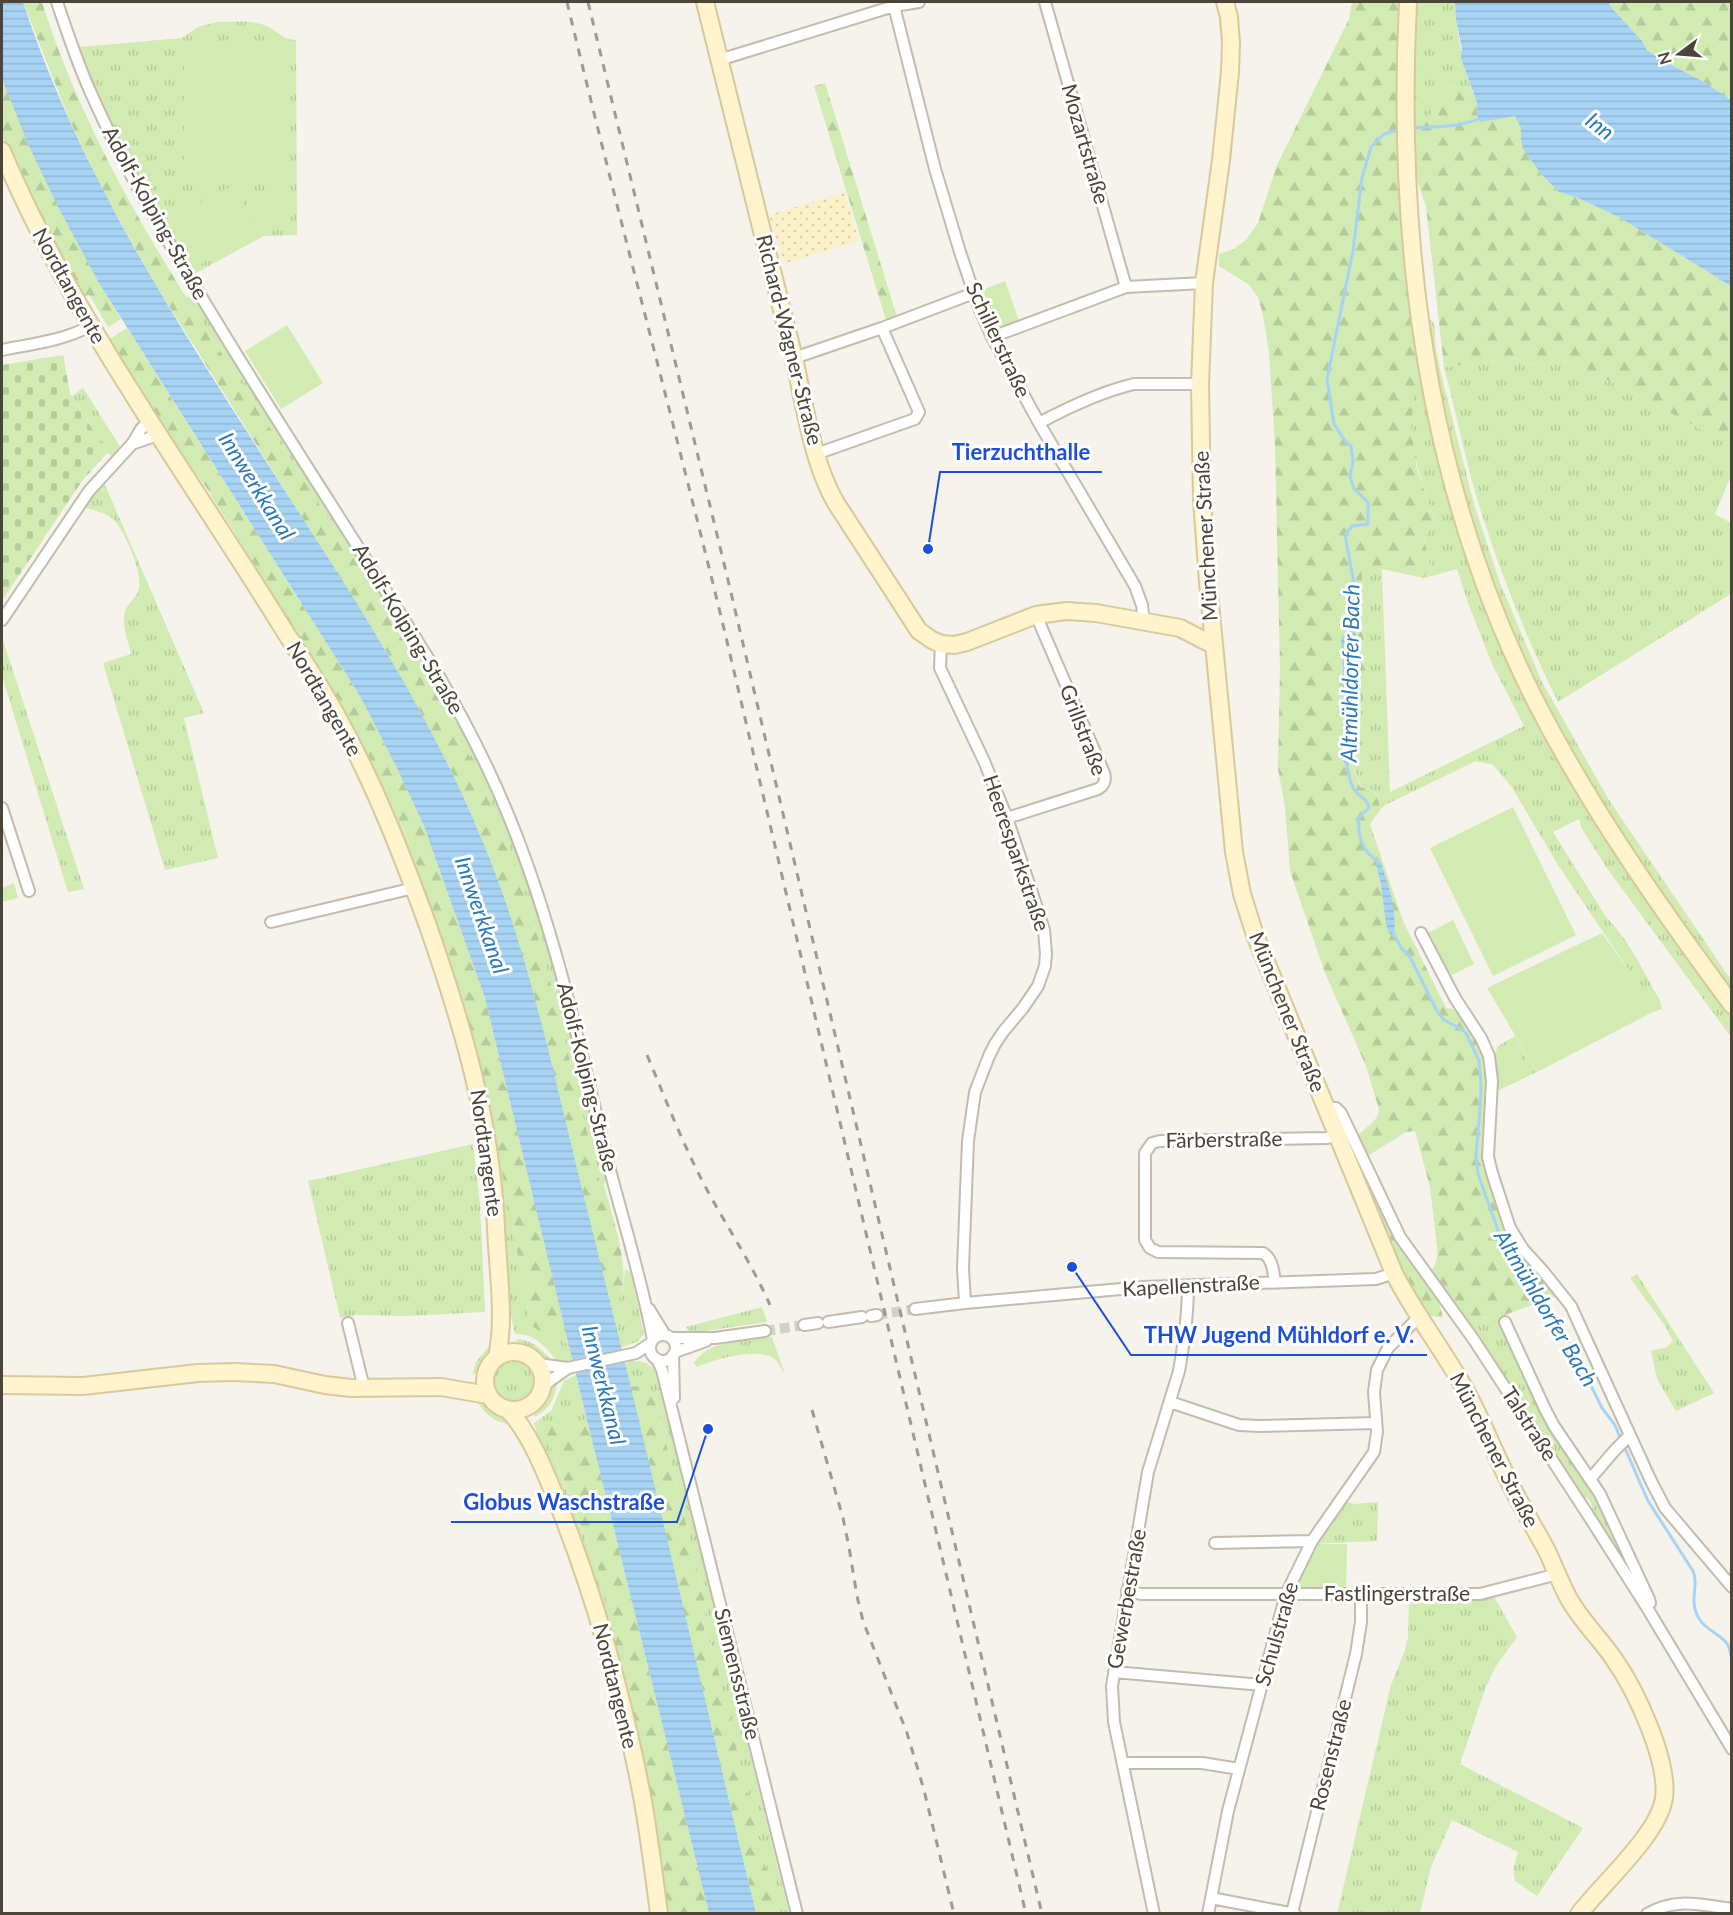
<svg xmlns="http://www.w3.org/2000/svg" width="1733" height="1915" font-family="Lato,sans-serif">
<style>
.grass{fill:url(#grass-tufts)}
.forest{fill:url(#forest-firs);fill-rule:evenodd}
.sand{fill:url(#sand-dots)}
.cemetery{fill:url(#cemetery-stones)}
.park{fill:#d1ebb3}
.water{fill:url(#water-rules)}
.lines{fill:none;stroke-linecap:round;stroke-linejoin:round}
.stream{stroke:#a7d3f4;stroke-width:3}
.street-tunnel{stroke:#d4d0c8;stroke-width:10;stroke-dasharray:10 5;stroke-linecap:butt}
.street-casing{stroke:#c3bcad;stroke-width:14}
.secondary-casing{stroke:#d8c89a;stroke-width:20}
.street{stroke:#fff;stroke-width:10}
.secondary{stroke:#fff4cd;stroke-width:16}
.rail{stroke:#9a9a9a;stroke-width:3;stroke-dasharray:8 8;stroke-linecap:butt}
.labels{text-anchor:middle;stroke-width:6;stroke-linejoin:round;paint-order:stroke}
.street-label{font-size:21px;fill:#4b4438;stroke:#fff}
.water-label{font-size:22px;font-style:italic;fill:#2a78b5;stroke:#fff}
.leader{fill:none;stroke:#1d4ed8;stroke-width:2}
.callout-dot{fill:#1d4ed8;stroke:#fff;stroke-width:2}
.callout-label{font-size:22px;text-anchor:middle;font-weight:bold;fill:#1d4ed8;stroke:#fff;stroke-width:6;stroke-linejoin:round;paint-order:stroke}
</style>
<defs>
<pattern id="grass-tufts" width="24" height="20" patternUnits="userSpaceOnUse" patternTransform="scale(1.5)"><rect width="24" height="20" fill="#d1ebb3"/><path d="M3 7l-1-3M5 7V3M7 7l1-3M15 17l-1-3M17 17v-4M19 17l1-3" fill="none" stroke="#b5cb9b"/></pattern>
<pattern id="forest-firs" width="22" height="20" patternUnits="userSpaceOnUse" patternTransform="scale(1.5)"><rect width="22" height="20" fill="#d1ebb3"/><path d="M5 1l3.5 6h-7zM16 11l3.5 6h-7z" fill="#b5cb9b"/></pattern>
<pattern id="sand-dots" width="8" height="8" patternUnits="userSpaceOnUse" patternTransform="scale(1.5)"><rect width="8" height="8" fill="#faf1c8"/><path d="M2 2h.1M6 6h.1" fill="none" stroke="#d8d0ad" stroke-width="1.8" stroke-linecap="round"/></pattern>
<pattern id="cemetery-stones" width="16" height="16" patternUnits="userSpaceOnUse" patternTransform="scale(1.5)"><rect width="16" height="16" fill="#d1ebb3"/><path d="M2 7V4a2 2 0 0 1 4 0v3zM10 15v-3a2 2 0 0 1 4 0v3z" fill="#b5cb9b"/></pattern>
<pattern id="water-rules" width="6" height="5" patternUnits="userSpaceOnUse" patternTransform="scale(1.5)"><rect width="6" height="5" fill="#a7d3f4"/><path d="M0 2.5h6" fill="none" stroke="#91b6d2"/></pattern>
</defs>
<rect width="100%" height="100%" fill="#f6f3ec"/>
<path class="grass" d="M1415 2H1455C1456 31 1462 60 1471 88L1444 87 1438 97 1437 108 1423 121 1412 128Z
M217 22C232 22 247 20 261 24 274 27 282 40 296 40L297 235 264 236 194 274C152 201 108 127 80 47L182 38 198 27Z
M194 296 401 622 457 719 489 785 517 852 549 948 606 1178 604 1185 600 1182C567 1061 546 936 498 820 470 751 432 687 393 623 327 513 254 406 186 297Z
M1429 319 1432 321 1435 326V344L1441 374 1474 504 1500 583 1542 682 1609 800 1731 980V995L1601 805 1533 680 1506 621 1471 524 1433 371Z
M1516 359 1538 366 1556 359 1575 363 1731 445V476L1715 514 1731 523V594L1558 702C1525 635 1497 566 1476 495 1464 453 1455 409 1444 367Z
M1421 371 1485 599 1670 933 1731 1017V1037L1606 867 1582 829 1579 819 1553 832 1606 917C1629 940 1644 972 1660 1001L1662 1009 1653 1012 1650 1008 1632 975 1558 865 1511 786 1493 765 1476 761 1385 805 1381 809 1374 790 1361 787 1353 765 1365 686V653L1360 602 1363 564 1382 569 1390 792 1524 726 1492 664 1468 603 1457 569 1424 578 1430 566 1424 540 1427 533 1436 525C1424 486 1405 445 1413 403 1415 392 1418 382 1421 371Z
M83 388 121 448 114 457 107 453 72 396Z
M185 460C213 497 235 537 260 575 297 632 334 690 366 750 400 815 427 885 450 955 489 1076 507 1202 531 1325L543 1334 569 1344 573 1360 558 1362C546 1348 536 1333 515 1334L509 1307 494 1155 422 888 249 564Z
M103 480 204 713 184 718 218 858 165 870 103 663 131 654C129 643 123 629 124 618 124 606 131 603 137 594 146 579 126 534 115 521 106 511 92 512 82 505Z
M2 637 84 889 68 892 2 676Z
M1515 1036 1537 1072 1495 1092V1053L1498 1046Z
M473 1144 480 1204 485 1312 406 1316 356 1315 340 1318 308 1181Z
M625 1269 631 1273 644 1334 637 1342 620 1348 610 1303 617 1302 623 1290Z
M1637 1274 1714 1393 1676 1411 1657 1379 1651 1351 1667 1347 1673 1341 1665 1326 1630 1278Z
M762 1307 767 1322 691 1333 686 1327Z
M1499 1317 1531 1392 1545 1418 1586 1478 1643 1593 1590 1509 1593 1507 1587 1497 1584 1498 1537 1430 1464 1318Z
M772 1337 785 1374C781 1369 778 1361 773 1358 758 1347 712 1360 697 1367L694 1363C709 1339 747 1340 772 1337Z
M520 1339C535 1342 544 1351 553 1363 540 1362 522 1351 516 1340Z
M491 1344 495 1352 481 1370 472 1375 476 1362Z
M492 1382a23 23 0 1 1 46 0a23 23 0 1 1-46 0Z
M631 1361C643 1361 652 1363 657 1374L789 1913H778L759 1843 712 1648 704 1630 706 1605 659 1415 650 1386 630 1387 625 1364Z
M576 1375 587 1420 552 1425 554 1456 560 1473 599 1572 621 1679 541 1447 534 1423 551 1411 564 1381Z
M557 1382C556 1397 549 1411 534 1417 536 1404 546 1389 557 1382Z
M474 1394 516 1423C497 1427 481 1412 474 1394Z
M1343 1501 1354 1504 1378 1502 1377 1541 1314 1544Z
M1493 1595 1517 1637 1496 1666 1485 1689 1460 1764 1583 1828 1537 1896 1515 1881 1513 1869 1518 1852 1452 1820 1431 1867 1420 1913 1337 1914 1391 1685 1405 1650 1408 1637 1409 1597Z"/>
<path class="forest" d="M23 2H42C83 133 155 250 229 365 285 452 342 538 396 627 422 670 448 714 471 759 538 892 562 1040 600 1182L604 1185C611 1213 635 1278 617 1302L610 1303 519 945 478 829 452 773 421 713 383 646 157 287 101 187 69 119Z
M1352 2H1404L1402 216 1411 319 1421 371 1413 403 1411 429 1417 469 1436 525 1427 533 1424 539 1430 566 1424 578 1363 565 1360 602 1365 653V686L1353 765 1360 787 1374 790 1381 809 1370 824 1403 921 1446 1008 1459 1010 1488 1059 1485 1142 1500 1210 1560 1295 1499 1317 1464 1318 1430 1272C1437 1264 1438 1257 1437 1247L1430 1187 1415 1131 1406 1132 1366 1157 1357 1136 1373 1122 1377 1117 1379 1109 1366 1066 1325 973 1290 871 1285 807 1278 769 1280 668 1275 446 1269 353 1263 315 1258 297 1248 284 1219 266V254L1232 250 1246 240 1258 223 1277 165 1349 19ZM1358 642 1359 661 1358 717 1351 743 1348 772 1343 759V674L1341 653Z
M1608 2H1731V100L1704 82 1658 58 1647 50 1642 41 1612 8Z
M2 79C36 163 74 242 121 319L108 327 90 296 88 295 82 298 26 192 2 137Z
M825 83 897 317 886 320 814 86Z
M1444 87 1471 88 1477 103 1478 119 1480 122 1515 115 1521 128V139L1523 149 1541 174 1559 192 1578 198 1617 216 1731 286V445L1575 363 1556 359 1539 366 1516 359 1444 367 1426 206 1416 178 1412 128 1423 121 1437 108 1438 97Z
M127 328 360 696 397 768 424 826 485 998 569 1344 543 1334 531 1325 489 1103 466 1011 450 956 405 832 365 749 306 648 206 487 185 460 108 340Z
M1380 1208 1383 1210 1436 1291 1443 1318 1424 1314 1397 1262 1377 1209Z
M650 1385 659 1415 706 1605 704 1630 714 1654 759 1843 778 1913H756L630 1387Z
M587 1420 709 1913H667L599 1572 545 1433 552 1425Z"/>
<path class="sand" d="M845 192 859 241 783 264 769 215Z"/>
<path class="cemetery" d="M63 355 70 393 107 453 82 481 2 601V365Z"/>
<path class="park" d="M184 44H285V183H184Z
M234 185 260 233 197 266 172 218Z
M277 186 292 216 262 232 246 201Z
M1005 281 1019 321 996 327 993 325 980 291Z
M287 325 323 383 281 409 245 351Z
M1513 807 1576 935 1493 976 1430 848Z
M14 883 18 898 2 902V888Z
M1453 920 1474 964 1450 976 1428 933Z
M1602 933 1632 975 1653 1012 1537 1072 1487 988Z
M1519 1052 1528 1071 1503 1083 1495 1063Z
M1314 1544H1347L1346 1591 1296 1589 1294 1586Z"/>
<path class="water" d="M2 2H23C88 200 210 372 321 547 379 637 435 729 477 828 530 950 556 1088 589 1217 647 1448 700 1681 756 1913H709L587 1420 485 998 424 826 397 768 360 696 99 283 58 207 29 146 2 79Z
M1455 2H1608L1612 8 1642 41 1647 50 1658 58 1704 82 1731 100V286L1617 216 1578 198 1559 192 1541 174 1523 149 1521 139V128L1515 116 1480 122 1478 119 1477 103 1461 58 1462 49 1456 20Z
M1354 630 1358 642 1359 661 1358 717 1351 743 1348 774 1343 759V674L1341 638 1346 632Z
M1378 860 1380 862C1390 887 1397 910 1394 937L1389 933 1386 924 1381 884 1376 864Z"/>
<g class="lines">
<path class="stream" d="M1413 128C1434 126 1458 128 1478 119
M1354 632 1353 578 1345 535 1352 526 1368 524V502L1354 489 1350 476 1353 462 1351 446 1345 441 1334 424 1327 379 1353 251 1362 178 1371 147 1384 134 1401 129
M1348 770C1349 778 1351 787 1357 793 1363 799 1367 799 1369 808L1359 817C1358 830 1359 844 1369 854 1373 858 1376 859 1379 864
M1393 933 1402 949 1409 955 1436 1009 1444 1020 1463 1030 1467 1035 1479 1061 1481 1084 1480 1110 1476 1155 1478 1174 1500 1236 1550 1321 1570 1343 1602 1408 1615 1425 1621 1440
M1624 1446 1648 1501 1693 1571C1699 1585 1690 1598 1696 1612 1702 1630 1721 1633 1728 1645 1730 1649 1730 1654 1732 1659"/>
<path class="street-tunnel" d="M877 1315 915 1309
M765 1331 804 1325"/>
<g class="street-casing">
<path id="street" d="M57 2C67 32 77 62 90 91 130 182 183 267 235 352 301 459 370 564 436 671 462 716 487 763 507 812 552 920 577 1034 604 1147 620 1211 641 1275 653 1340
M893 2 935 169 960 252 979 308 992 337 1039 423 1135 586 1142 605 1144 622
M1045 2 1126 287
M719 60 894 6 919 2
M992 337 1126 287 1204 283
M2 350C31 344 63 341 90 326
M794 358 882 328 974 293
M1039 423C1069 407 1100 392 1134 384H1200
M132 444 158 435
M816 454 915 419 919 412 882 328
M2 620 89 491 132 444 141 429 149 421
M941 644 940 668 984 761 1007 818 1037 908 1044 930 1046 954 1045 966 1038 986 1023 1008 1003 1032 995 1044 989 1056 975 1092 968 1141 963 1268 965 1303
M2 808 29 891
M1007 818 1098 789C1105 785 1106 780 1104 773L1036 615
M271 922 414 888
M1421 933 1455 998 1481 1038 1489 1056 1492 1081 1488 1157 1492 1173 1510 1228 1523 1249 1543 1271 1571 1306 1651 1481 1665 1508 1732 1587
M1326 1108H1336L1341 1113 1400 1237 1474 1340 1590 1518 1646 1606 1732 1749
M1275 1282C1273 1271 1273 1259 1263 1253L1158 1252 1150 1248 1145 1240V1153L1152 1143 1160 1141 1326 1138 1337 1136
M649 1309 665 1335
M915 1309 965 1303 1143 1287 1376 1279 1394 1273
M871 1316 877 1315
M828 1322 862 1317
M1505 1322 1545 1409 1554 1426 1600 1494 1649 1599 1650 1603 1647 1606
M348 1323 364 1388
M804 1325 818 1323
M650 1348a13 13 0 1 1 26 0a13 13 0 1 1-26 0Z
M671 1338H715L765 1331
M675 1352 706 1341
M673 1355 674 1398
M657 1359 662 1370 797 1914
M538 1364 568 1368 636 1353 651 1343
M544 1385 568 1368
M1170 1402 1239 1425 1260 1426 1376 1423
M1591 1478 1615 1450 1630 1435
M1215 1543 1312 1541
M1127 1591 1141 1594H1480L1558 1574
M1114 1672 1262 1685
M1123 1763H1202L1239 1769
M1211 1898 1295 1914
M1292 1913 1356 1654 1361 1622V1595
M1154 1914 1114 1722 1112 1686 1148 1472 1179 1371C1184 1343 1188 1315 1188 1286
M1208 1914 1228 1811 1286 1594 1312 1541 1374 1452 1377 1432 1374 1392 1377 1370 1388 1348 1419 1317
M1647 1914C1676 1897 1700 1905 1732 1909"/>
</g>
<g class="secondary-casing">
<path id="secondary" d="M705 2C733 118 763 234 792 350 804 398 811 461 836 503L919 631 932 640 941 644 954 645 967 642 1036 615 1067 611 1096 613 1180 628 1213 645
M1225 2 1229 17 1231 43 1230 72 1221 160 1204 283 1200 384 1202 500 1208 582 1234 852 1242 894 1255 935 1394 1273C1415 1315 1445 1352 1467 1393 1480 1417 1490 1442 1502 1467 1515 1496 1532 1523 1547 1551 1554 1566 1560 1582 1568 1597 1580 1620 1599 1637 1614 1659 1635 1689 1669 1760 1664 1798 1659 1834 1602 1884 1579 1914
M1408 2C1396 242 1426 487 1537 704 1592 811 1661 909 1732 1005
M2 151C73 320 183 467 279 622 299 654 320 685 338 718 375 785 402 855 428 926 459 1015 486 1104 494 1198 496 1218 496 1238 498 1258 500 1291 504 1324 497 1357
M485 1381a29 29 0 1 1 58 0a29 29 0 1 1-58 0Z
M2 1385 83 1386 198 1373 234 1372 274 1374 325 1385 351 1388 441 1387 488 1395
M508 1410C531 1433 548 1479 561 1511 597 1603 623 1698 642 1796 649 1835 654 1874 659 1914"/>
</g>
<use href="#street" class="street"/>
<use href="#secondary" class="secondary"/>
<path class="rail" d="M567 2C617 212 674 422 725 633L1026 1914
M588 2 728 580 1042 1914
M647 1055C666 1100 683 1145 706 1188 727 1227 752 1264 770 1305
M812 1410 843 1518 849 1547 857 1596 863 1621 907 1733 924 1790 954 1914"/>
</g>
<g class="labels">
<g class="street-label">
<text transform="translate(1085 144) rotate(74)" y="7">Mozartstraße</text>
<text transform="translate(155 213) rotate(61)" y="7">Adolf-Kolping-Straße</text>
<text transform="translate(69 286) rotate(61)" y="7">Nordtangente</text>
<text transform="translate(789 340) rotate(76)" y="7">Richard-Wagner-Straße</text>
<text transform="translate(998 340) rotate(65)" y="7">Schillerstraße</text>
<text transform="translate(1206 536) rotate(-93)" y="7">Münchener Straße</text>
<text transform="translate(408 629) rotate(59)" y="7">Adolf-Kolping-Straße</text>
<text transform="translate(324 699) rotate(60)" y="7">Nordtangente</text>
<text transform="translate(1083 730) rotate(69)" y="7">Grillstraße</text>
<text transform="translate(1016 853) rotate(71)" y="7">Heeresparkstraße</text>
<text transform="translate(1287 1012) rotate(68)" y="7">Münchener Straße</text>
<text transform="translate(587 1077) rotate(76)" y="7">Adolf-Kolping-Straße</text>
<text transform="translate(1224 1140) rotate(-1)" y="7">Färberstraße</text>
<text transform="translate(486 1153) rotate(82)" y="7">Nordtangente</text>
<text transform="translate(1191 1286) rotate(-3)" y="7">Kapellenstraße</text>
<text transform="translate(1529 1424) rotate(57)" y="7">Talstraße</text>
<text transform="translate(1494 1450) rotate(63)" y="7">Münchener Straße</text>
<text x="1397" y="1601">Fastlingerstraße</text>
<text transform="translate(1127 1599) rotate(-80)" y="7">Gewerbestraße</text>
<text transform="translate(1277 1634) rotate(-74)" y="7">Schulstraße</text>
<text transform="translate(737 1674) rotate(76)" y="7">Siemensstraße</text>
<text transform="translate(615 1686) rotate(76)" y="7">Nordtangente</text>
<text transform="translate(1331 1755) rotate(-76)" y="7">Rosenstraße</text>
</g>
<g class="water-label">
<text transform="translate(1600 126) rotate(38)" y="8">Inn</text>
<text transform="translate(257 486) rotate(58)" y="8">Innwerkkanal</text>
<text transform="translate(1350 673) rotate(-89)" y="8">Altmühldorfer Bach</text>
<text transform="translate(482 915) rotate(71)" y="8">Innwerkkanal</text>
<text transform="translate(1546 1308) rotate(59)" y="8">Altmühldorfer Bach</text>
<text transform="translate(604 1385) rotate(76)" y="8">Innwerkkanal</text>
</g>
</g>
<path class="leader" d="M928 549L940 472H1102M1072 1267L1131 1355H1427M708 1429L677 1522H451"/>
<g class="callout-dot">
<circle cx="928" cy="549" r="6"/>
<circle cx="1072" cy="1267" r="6"/>
<circle cx="708" cy="1429" r="6"/>
</g>
<g class="callout-label">
<text x="1021" y="460">Tierzuchthalle</text>
<text x="1279" y="1343">THW Jugend Mühldorf e. V.</text>
<text x="564" y="1510">Globus Waschstraße</text>
</g>
<rect width="1733" height="1915" fill="none" stroke="#4b4438" stroke-width="6"/>
<g transform="translate(1679 54) rotate(254)" stroke="#ffffff" stroke-width="4.5" paint-order="stroke">
<path d="M0-4.5L10 22L0 15L-10 22Z" fill="#4b4438"/>
<text y="-9" font-size="16" font-weight="bold" text-anchor="middle" fill="#4b4438">N</text>
</g>
</svg>
